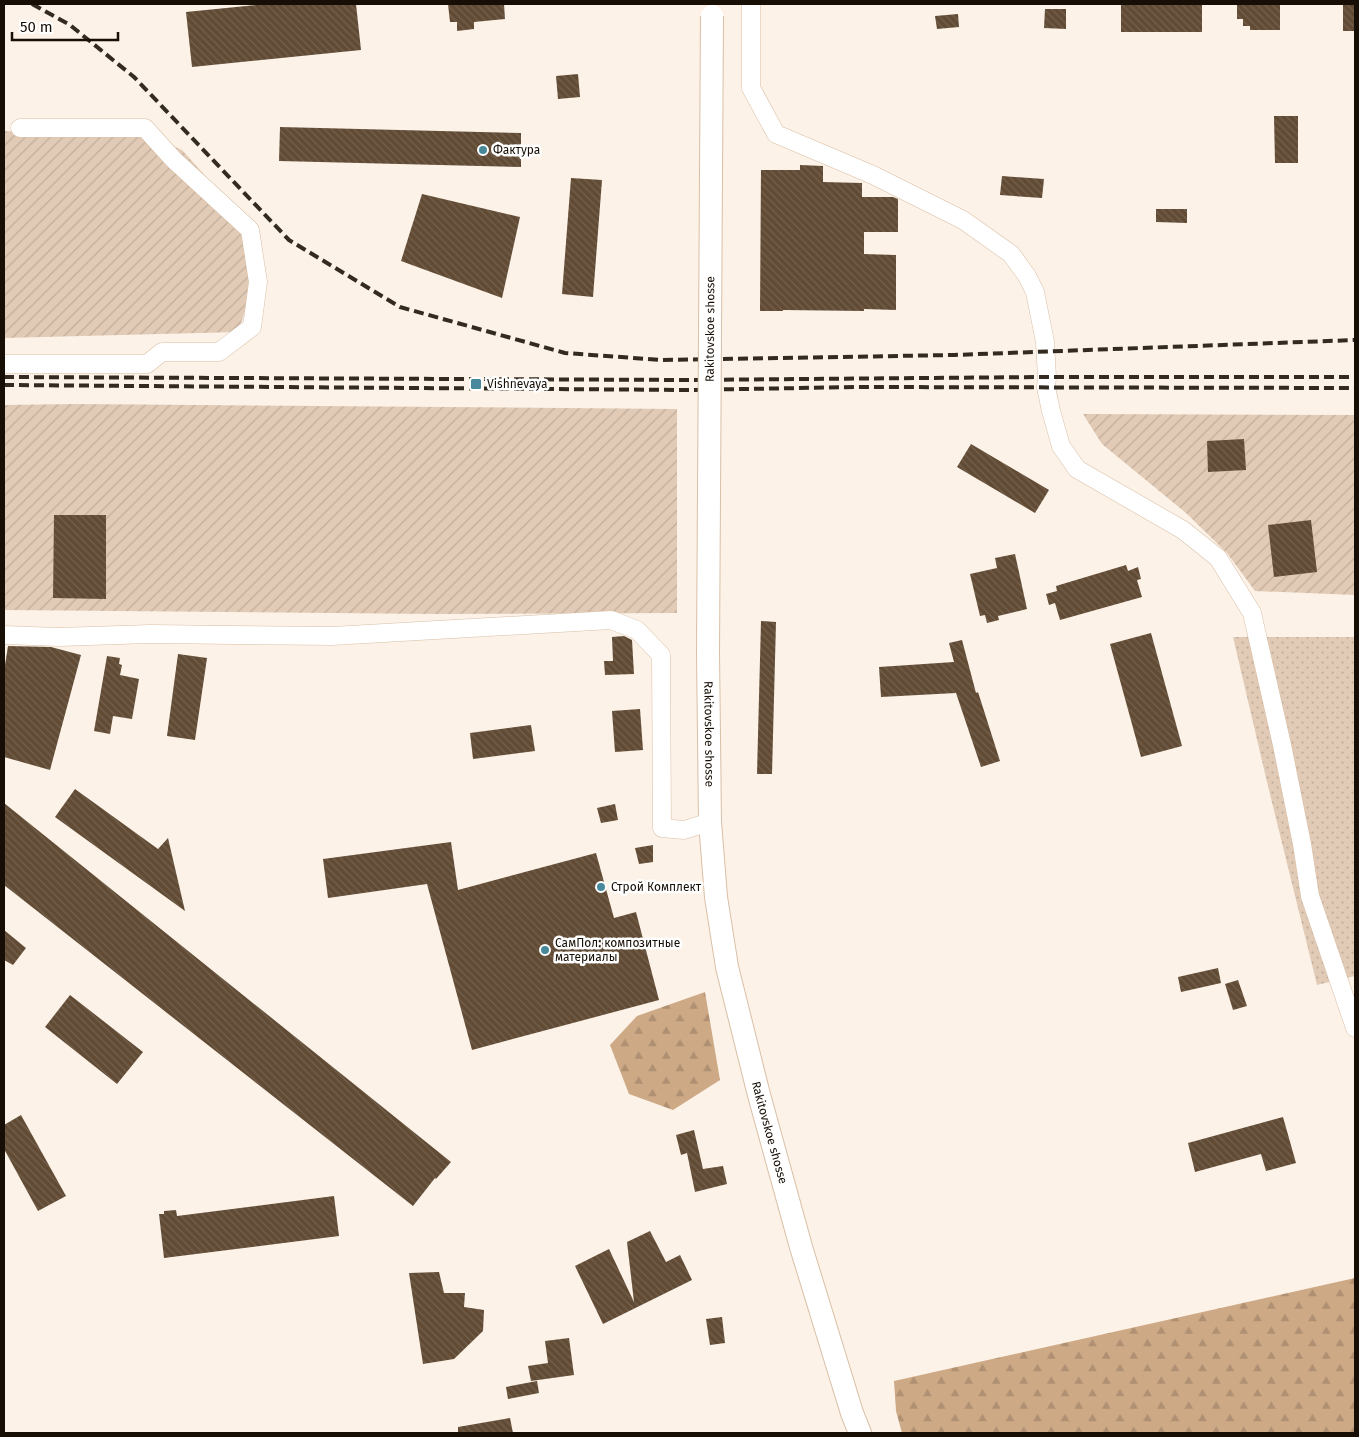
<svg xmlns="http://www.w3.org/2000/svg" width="1359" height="1437" font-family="'Fira Sans',sans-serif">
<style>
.forest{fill:url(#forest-firs)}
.park{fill:url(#park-dots)}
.garden{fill:url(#garden-furrows)}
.building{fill:url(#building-back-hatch)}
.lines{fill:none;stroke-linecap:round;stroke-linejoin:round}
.minor-casing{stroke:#d9bfa6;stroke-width:19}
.major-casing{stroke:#d9bfa6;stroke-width:24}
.minor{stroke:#fff;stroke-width:18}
.major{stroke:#fff;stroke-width:22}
.rail{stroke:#332b21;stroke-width:4;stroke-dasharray:10 5;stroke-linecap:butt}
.major-bridge-casing{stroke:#d9bfa6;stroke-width:24;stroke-linecap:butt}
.major-bridge{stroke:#fff;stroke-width:22}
.poi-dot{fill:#47899a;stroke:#fff;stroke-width:2}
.labels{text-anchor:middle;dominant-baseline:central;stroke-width:5;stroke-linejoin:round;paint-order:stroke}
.poi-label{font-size:12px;fill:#170f06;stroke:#fff;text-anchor:start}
.street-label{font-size:12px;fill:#170f06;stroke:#fff}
</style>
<defs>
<pattern id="forest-firs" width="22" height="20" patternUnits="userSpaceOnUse" patternTransform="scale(1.25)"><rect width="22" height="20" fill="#cda986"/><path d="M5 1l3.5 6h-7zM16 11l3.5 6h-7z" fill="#af9072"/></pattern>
<pattern id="park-dots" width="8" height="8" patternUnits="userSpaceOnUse" patternTransform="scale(1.25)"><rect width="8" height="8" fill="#e2cbb6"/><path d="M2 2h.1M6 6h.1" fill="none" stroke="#c1ad9b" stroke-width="1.8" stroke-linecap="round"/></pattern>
<pattern id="garden-furrows" width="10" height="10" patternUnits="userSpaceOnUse" patternTransform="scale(1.25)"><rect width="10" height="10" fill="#e2cbb6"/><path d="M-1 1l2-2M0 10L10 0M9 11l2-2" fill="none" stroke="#c1ad9b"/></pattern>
<pattern id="building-back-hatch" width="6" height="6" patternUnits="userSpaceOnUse" patternTransform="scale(1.25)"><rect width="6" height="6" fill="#614b35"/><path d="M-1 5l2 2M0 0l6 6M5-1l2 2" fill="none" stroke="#73614e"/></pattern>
</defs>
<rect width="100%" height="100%" fill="#fcf2e7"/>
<g class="forest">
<path d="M705,992L720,1080L673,1110L629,1094L610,1045L637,1016Z"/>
<path d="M1355,1278V1433H902L896,1411L894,1381Z"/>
</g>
<path class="park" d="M1233,637H1355V976L1317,985L1267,782Z"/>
<g class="garden">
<path d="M4,131L151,136L182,150L242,217L255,281L238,332L4,338Z"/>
<path d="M77,404L677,409V613L434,614L4,610V405Z"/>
<path d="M1083,414L1355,415V595L1255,591L1227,553L1186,513L1102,444Z"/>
</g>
<g class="building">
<path d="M267,4H356L361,50L192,67L186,12Z"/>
<path d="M448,4H504L505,19L474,22V29L457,31V22H450Z"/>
<rect x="1121" y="4" width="81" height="28"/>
<path d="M1237,4H1280V30H1250V26H1243V19H1237Z"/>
<rect x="1343" y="4" width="12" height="27"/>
<path d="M1045,9H1066V29L1044,28Z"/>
<path d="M958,14L959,27L937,29L935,16Z"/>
<path d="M578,74L580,97L558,99L556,76Z"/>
<path d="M1274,116H1298V163H1275Z"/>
<path d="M280,127L521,133V167L279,161Z"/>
<path d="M800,165L823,166V182L862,183V197H893L898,199V232H864V254L896,255V310L864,309V311L783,310V311H760L761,170H800Z"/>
<path d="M1002,176L1044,179L1042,198L1000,195Z"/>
<path d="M571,178L602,180L593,297L562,294Z"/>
<path d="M422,194L520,217L502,298L401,261Z"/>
<path d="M1156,209H1187V223L1156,222Z"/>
<path d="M1244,439L1246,470L1208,472L1207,441Z"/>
<path d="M971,444L1049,490L1035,513L957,467Z"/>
<path d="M54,515H106V599L53,598Z"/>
<path d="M1311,520L1317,572L1274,577L1268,525Z"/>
<path d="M1015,554L1027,609L998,616L999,620L987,623L985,615L980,616L970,574L997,568L995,558Z"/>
<path d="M1126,565L1128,571L1138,567L1141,579L1137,580L1142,597L1060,620L1055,603L1049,605L1046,594L1057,591L1056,586Z"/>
<path d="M761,621L776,622L772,774H757Z"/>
<path d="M1151,633L1182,746L1141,757L1110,644Z"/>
<path d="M624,636L632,640L634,674L605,675L604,661H613L612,637Z"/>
<path d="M962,640L976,693L978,692L1000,761L981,767L956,693L881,697L879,667L954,662L949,643Z"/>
<path d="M8,646L51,647L81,655L50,770L4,757V665H5Z"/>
<path d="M178,654L207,658L195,740L167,736Z"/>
<path d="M107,656L120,658L119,664L122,665L120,675L139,679L132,719L113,716L110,734L94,731Z"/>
<path d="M640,709L643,750L615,752L612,711Z"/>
<path d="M531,725L535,751L473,759L470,733Z"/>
<path d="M75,789L158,849L168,838L185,911L55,817Z"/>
<path d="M4,803L451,1162L436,1179L435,1178L413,1206L4,885Z"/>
<path d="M615,804L618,820L601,823L597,808Z"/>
<path d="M451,842L458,890L596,853L614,918L636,912L659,1000L472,1050L427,884L328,898L323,859Z"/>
<path d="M653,845V862L639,864L635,848Z"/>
<path d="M4,930L26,948L13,965L4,960Z"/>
<path d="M1218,968L1221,983L1181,992L1178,977Z"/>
<path d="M1238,980L1247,1006L1233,1010L1225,984Z"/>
<path d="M70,995L143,1052L117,1084L45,1027Z"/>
<path d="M21,1115L66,1196L38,1211L4,1149V1125Z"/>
<path d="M1283,1117L1296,1163L1266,1171L1261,1154L1195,1172L1188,1143Z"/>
<path d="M694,1130L703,1169L723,1166L727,1184L695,1192L687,1153L681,1155L676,1135Z"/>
<path d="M334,1196L339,1236L164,1258L159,1214H164V1211L176,1210L177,1216Z"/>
<path d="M650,1231L666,1262L680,1255L692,1280L603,1324L575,1266L609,1249L634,1302L627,1242Z"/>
<path d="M439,1272L444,1293H465L464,1307L484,1310L483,1331L454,1359L423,1364L409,1273Z"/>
<path d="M722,1317L725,1343L710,1345L706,1319Z"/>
<path d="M569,1338L574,1375L531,1381L528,1366L548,1363L545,1341Z"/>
<path d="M537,1381L539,1393L508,1399L506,1387Z"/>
<path d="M510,1418L513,1433H458V1427Z"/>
</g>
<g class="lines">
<g class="minor-casing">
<g id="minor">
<path d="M751,4V88L776,134L873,175L963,220L1011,254L1027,276L1035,292L1045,342L1047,377L1046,387L1051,411L1061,446L1077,469L1183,530L1218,558L1252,613L1282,745L1302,844L1310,896L1355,1028"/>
<path d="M4,364H147L162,352H219L252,327L258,282L250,230L174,160L145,128H20"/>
<path d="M4,635L59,637L150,634L332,636L611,620L637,630L661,655L662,828L684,830L710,822"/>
</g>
</g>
<g class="major-casing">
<g id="major">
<path id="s1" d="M708,653L710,822L716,897L727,967L759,1095L801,1247L852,1413L860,1433"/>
</g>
</g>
<use href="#minor" class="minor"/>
<use href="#major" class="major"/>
<g class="rail">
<path d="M32,4L70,25L134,77L289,240L400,307L565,353L662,360L954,355L1355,340"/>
<path d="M4,377L689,380L1047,377H1355"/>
<path d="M4,385L688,390L858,387L1355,388"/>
</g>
<g class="major-bridge-casing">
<g id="major-bridge">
<path id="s2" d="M708,653L712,16"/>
</g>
</g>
<use href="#major-bridge" class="major-bridge"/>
</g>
<g class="poi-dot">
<circle cx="483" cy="150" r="5"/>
<rect x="470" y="378" width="12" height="12" rx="2.5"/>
<circle cx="601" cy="887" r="5"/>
<circle cx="545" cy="950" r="5"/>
</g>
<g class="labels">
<g class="poi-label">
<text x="493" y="150">Фактура</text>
<text x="487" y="384">Vishnevaya</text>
<text x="611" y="887">Строй Комплект</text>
<text x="555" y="943">СамПол: композитные<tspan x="555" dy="14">материалы</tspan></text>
</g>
<g class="street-label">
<text stroke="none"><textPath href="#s2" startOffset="324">Rakitovskoe shosse</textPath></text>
<text stroke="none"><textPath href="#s1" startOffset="81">Rakitovskoe shosse</textPath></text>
<text stroke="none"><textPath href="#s1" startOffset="486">Rakitovskoe shosse</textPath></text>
</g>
</g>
<rect width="1359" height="1437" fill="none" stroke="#170f06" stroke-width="10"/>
<path d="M12 32v8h106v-8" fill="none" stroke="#170f06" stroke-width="2.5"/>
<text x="20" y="32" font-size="15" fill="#170f06" stroke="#ffffff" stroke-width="4" paint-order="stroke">50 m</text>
</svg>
